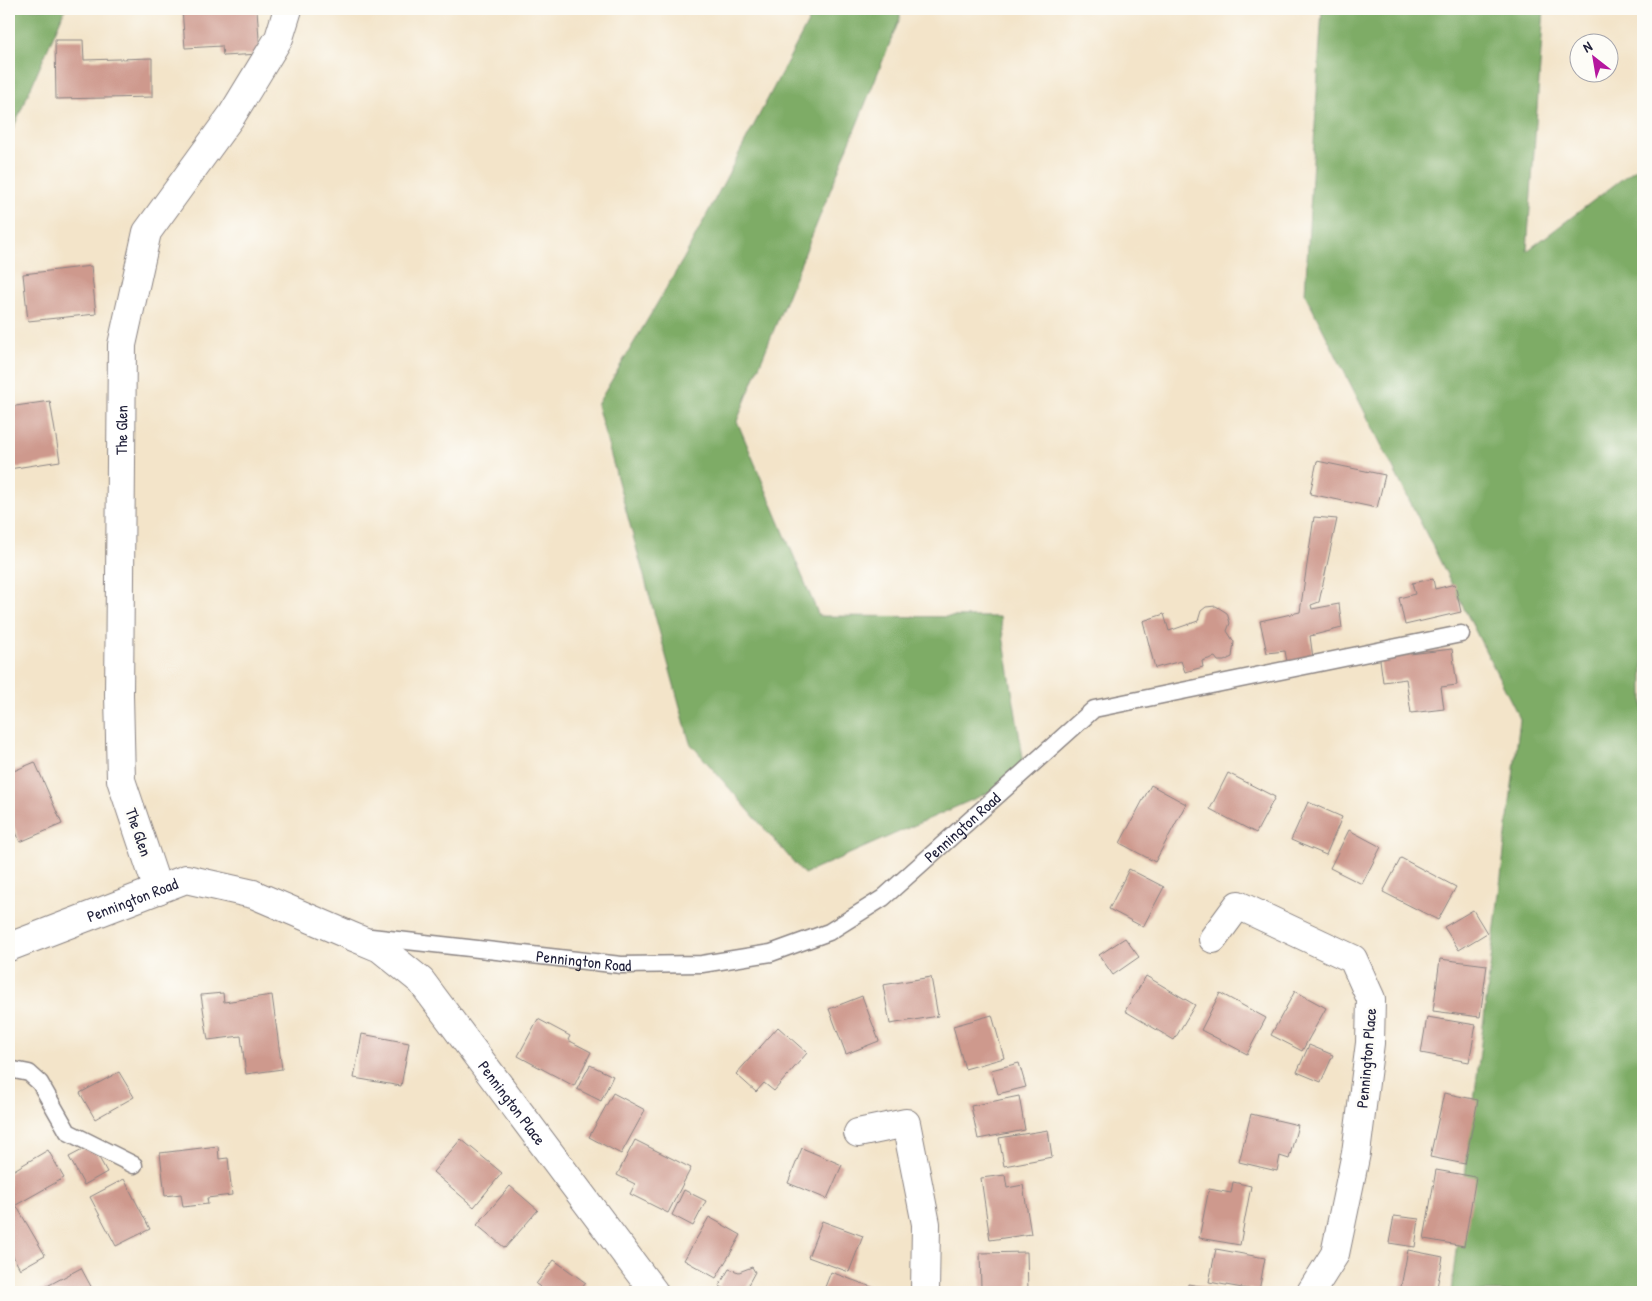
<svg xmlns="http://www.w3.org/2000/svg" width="1652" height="1301" font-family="'Patrick Hand',sans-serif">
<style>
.forest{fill:#7eac66;stroke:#506750}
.building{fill:#ce998d}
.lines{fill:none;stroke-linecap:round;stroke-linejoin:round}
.service-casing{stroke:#8a8382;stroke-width:19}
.minor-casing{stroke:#8a8382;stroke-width:30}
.service{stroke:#fff;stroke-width:16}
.minor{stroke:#fff;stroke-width:28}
.labels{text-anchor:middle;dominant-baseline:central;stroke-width:5;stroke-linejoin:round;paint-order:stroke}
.street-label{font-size:16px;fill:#22223b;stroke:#fdfcf7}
</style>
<rect width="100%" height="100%" fill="#fdfcf7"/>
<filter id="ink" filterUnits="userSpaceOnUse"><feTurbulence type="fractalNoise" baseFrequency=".02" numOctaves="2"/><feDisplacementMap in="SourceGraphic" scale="10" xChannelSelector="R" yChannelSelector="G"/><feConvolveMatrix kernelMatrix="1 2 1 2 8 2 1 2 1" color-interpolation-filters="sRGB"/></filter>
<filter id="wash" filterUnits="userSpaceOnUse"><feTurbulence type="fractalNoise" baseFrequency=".0096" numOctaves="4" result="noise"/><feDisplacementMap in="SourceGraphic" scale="20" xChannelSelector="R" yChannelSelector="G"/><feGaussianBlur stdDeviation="1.12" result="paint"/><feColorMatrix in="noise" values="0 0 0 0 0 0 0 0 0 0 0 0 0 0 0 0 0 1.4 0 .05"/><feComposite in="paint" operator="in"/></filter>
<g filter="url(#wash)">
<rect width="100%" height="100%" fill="#f3e4c9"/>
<g class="forest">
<path d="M9,9H65L9,138Z"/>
<path d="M815,9H900V18L737,421L819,616L1000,617L1026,776L804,874L690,743L597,405L684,258Z"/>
<path d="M1322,9H1544L1527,251L1643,163V1292H1451L1520,719L1305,294Z"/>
</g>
<g id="blocks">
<g class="building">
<path d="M182,9H257L260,54L223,56L222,46L185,48Z"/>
<path d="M55,40H83L84,60L152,58V97L56,99Z"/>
<path d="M91,266L96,314L28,321L23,274Z"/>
<path d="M50,401L60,461L9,469V407Z"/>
<path d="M1317,461L1385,475L1377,508L1310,494Z"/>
<path d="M1314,517L1337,519L1319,602L1311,605L1312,609L1339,604L1342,628L1310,636L1313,658L1287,662L1285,651L1267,653L1260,621L1300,612Z"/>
<path d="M1433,579L1435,589L1455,584L1461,612L1405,625L1399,598L1415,594L1412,583Z"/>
<path d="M1216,606L1227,613L1230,623L1227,631L1234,642L1232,657L1224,661H1218L1215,657L1202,661L1203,667L1185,672L1181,661L1155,668L1143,621L1164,614L1169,631L1198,621L1201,611L1206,607Z"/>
<path d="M1409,648L1410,654L1452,649L1457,685L1441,687L1444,709L1411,713L1406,679L1383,682L1379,652Z"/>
<path d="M35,762L62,824L20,842L12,822L9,824V773Z"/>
<path d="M1228,773L1275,797L1256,833L1210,809Z"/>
<path d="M1151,785L1186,804L1155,862L1120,843Z"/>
<path d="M1308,802L1342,817L1326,855L1291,840Z"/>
<path d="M1349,830L1381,847L1362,884L1330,868Z"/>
<path d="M1401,858L1456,887L1438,920L1383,892Z"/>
<path d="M1129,869L1164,887L1143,927L1109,909Z"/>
<path d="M1473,910L1487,933L1459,950L1444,927Z"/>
<path d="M1125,938L1139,957L1113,975L1099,955Z"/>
<path d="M1440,959L1487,965L1480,1017L1433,1011Z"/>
<path d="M1146,976L1195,1005L1174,1040L1125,1011Z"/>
<path d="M931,977L938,1016L890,1024L883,985Z"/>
<path d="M1295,991L1326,1008L1302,1051L1271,1035Z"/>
<path d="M223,993L224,1002L272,995L282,1069L246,1074L241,1036L208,1040L201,995Z"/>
<path d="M1220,993L1266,1018L1247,1054L1201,1030Z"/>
<path d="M862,996L879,1041L846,1054L829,1009Z"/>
<path d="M992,1015L1004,1058L965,1069L953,1026Z"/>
<path d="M1427,1017L1476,1025L1469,1062L1421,1053Z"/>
<path d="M538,1019L570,1036L568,1040L591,1052L574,1086L518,1056Z"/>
<path d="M778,1027L807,1053L774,1091L764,1083L756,1092L736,1074Z"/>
<path d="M362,1034L409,1043L401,1086L354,1078Z"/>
<path d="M1309,1045L1333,1055L1321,1082L1297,1072Z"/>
<path d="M1019,1063L1026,1087L998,1094L991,1070Z"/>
<path d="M590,1065L613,1076L601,1101L577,1089Z"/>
<path d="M119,1072L134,1097L95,1119L80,1093Z"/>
<path d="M613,1093L645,1110L621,1154L589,1137Z"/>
<path d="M1444,1093L1478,1100L1465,1164L1430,1157Z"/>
<path d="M1019,1096L1025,1130L978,1139L971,1106Z"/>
<path d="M1251,1114L1298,1125L1289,1159L1280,1156L1277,1171L1239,1162Z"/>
<path d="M1048,1130L1052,1157L1004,1166L999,1138Z"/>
<path d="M461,1139L502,1173L474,1207L433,1172Z"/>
<path d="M635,1140L691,1168L668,1213L630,1194L635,1184L617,1175Z"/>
<path d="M92,1145L107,1172L84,1185L69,1157Z"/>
<path d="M218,1146L219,1159L228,1158L232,1195L207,1198L208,1204L183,1207L181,1194L165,1196L160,1153Z"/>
<path d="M802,1148L842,1165L827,1199L788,1183Z"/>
<path d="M48,1150L64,1178L16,1205L45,1255L20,1269L9,1249V1173Z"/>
<path d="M1436,1170L1476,1177L1464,1246L1424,1239Z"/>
<path d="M1005,1175L1007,1188L1023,1185L1031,1234L990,1240L981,1178Z"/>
<path d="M124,1179L150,1229L116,1246L90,1197Z"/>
<path d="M1233,1182L1251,1186L1240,1245L1199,1238L1209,1189L1231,1193Z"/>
<path d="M510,1186L538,1210L505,1248L477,1225Z"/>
<path d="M684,1190L706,1201L693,1226L672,1215Z"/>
<path d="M1394,1216L1419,1219L1415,1247L1389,1243Z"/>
<path d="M709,1217L741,1235L716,1278L684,1260Z"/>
<path d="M822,1221L863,1236L849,1272L808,1257Z"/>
<path d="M1216,1249L1265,1258L1259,1291L1209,1282Z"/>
<path d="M1408,1250L1443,1257L1436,1292H1400Z"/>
<path d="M1027,1252L1028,1292H993V1288H981L980,1253Z"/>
<path d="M554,1260L586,1283L580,1290L583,1292H547L536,1284Z"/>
<path d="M752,1267L755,1272L744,1292H732L719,1286L729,1269L739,1272Z"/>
<path d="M81,1268L94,1292H36Z"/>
<path d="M831,1272L877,1289L875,1292H823Z"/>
<path d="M1188,1284L1218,1289L1217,1292H1187Z"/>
</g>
</g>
</g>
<g filter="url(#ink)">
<use href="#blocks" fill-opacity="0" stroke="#8a8382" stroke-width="1"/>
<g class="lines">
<g class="service-casing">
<g id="service">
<path id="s1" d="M371,937L621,965L702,964L771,953L829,932L883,898L1094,709L1461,634"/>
<path d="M9,1069L29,1073L40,1083L68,1132L134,1165"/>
</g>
</g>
<g class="minor-casing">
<g id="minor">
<path id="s2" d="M158,890L121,780L119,695L122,345L147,232L232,115L279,38L288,9"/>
<path d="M1213,939L1238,905L1353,959L1371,999L1370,1043L1356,1153L1335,1254L1311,1292"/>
<path id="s3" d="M9,947L186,879L253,894L351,936L380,948L421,981L654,1292"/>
<path d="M858,1133L906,1123L926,1224L925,1292"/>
</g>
</g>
<use href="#service" class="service"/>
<use href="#minor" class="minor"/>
</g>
</g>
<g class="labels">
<g class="street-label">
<text stroke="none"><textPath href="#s2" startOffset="466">The Glen</textPath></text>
<text stroke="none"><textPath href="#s1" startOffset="634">Pennington Road</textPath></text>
<text transform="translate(139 832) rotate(71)">The Glen</text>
<text stroke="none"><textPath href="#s3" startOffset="132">Pennington Road</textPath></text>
<text stroke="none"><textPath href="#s1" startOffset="214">Pennington Road</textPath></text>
<text transform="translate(1366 1058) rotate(-85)">Pennington Place</text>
<text stroke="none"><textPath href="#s3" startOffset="601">Pennington Place</textPath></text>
</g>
</g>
<rect width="1652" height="1301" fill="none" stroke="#fdfcf7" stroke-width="30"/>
<g transform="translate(1594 58) rotate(329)"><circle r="24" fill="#fdfcf7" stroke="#a5a5ac"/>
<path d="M0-4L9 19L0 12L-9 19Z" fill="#b5179e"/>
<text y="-8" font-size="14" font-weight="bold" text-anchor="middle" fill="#22223b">N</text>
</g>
</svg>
